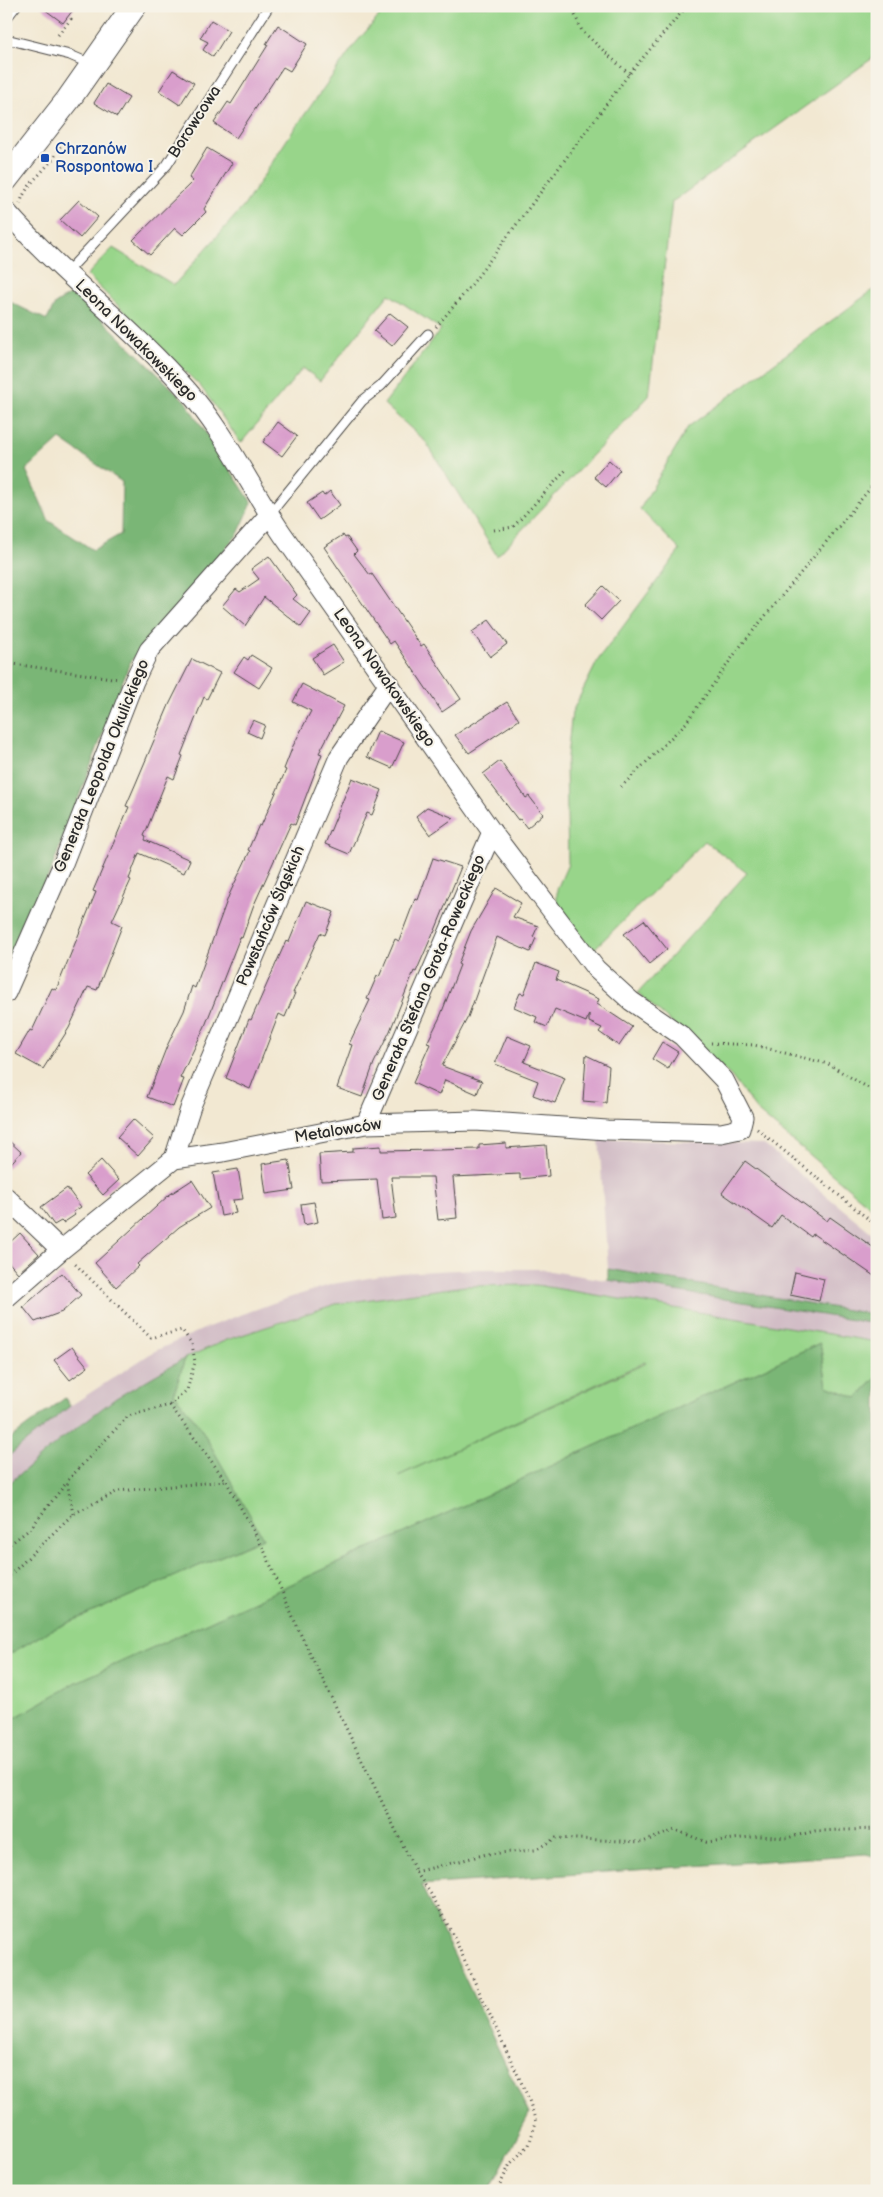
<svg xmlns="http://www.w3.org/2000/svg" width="883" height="2197" font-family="'Balsamiq Sans',sans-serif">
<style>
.industrial{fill:#d2bdc6}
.green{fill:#98d58a;stroke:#62805a;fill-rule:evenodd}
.forest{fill:#7ab676;stroke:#527050;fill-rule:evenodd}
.building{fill:#d99ecc}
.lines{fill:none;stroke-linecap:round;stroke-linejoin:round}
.service-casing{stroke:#494744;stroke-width:11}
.minor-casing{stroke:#494744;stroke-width:21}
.tertiary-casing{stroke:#494744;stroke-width:26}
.path{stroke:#494744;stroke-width:3;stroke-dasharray:1 4;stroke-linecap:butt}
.service{stroke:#fff;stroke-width:9}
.minor{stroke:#fff;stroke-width:19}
.tertiary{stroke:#fff;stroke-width:24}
.transit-dot{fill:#1a4fb4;stroke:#f7f3e8;stroke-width:2}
.labels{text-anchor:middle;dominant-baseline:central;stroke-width:4;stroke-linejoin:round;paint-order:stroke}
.street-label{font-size:16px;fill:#2b2b2b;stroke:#f7f3e8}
.transit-label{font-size:16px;fill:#164399;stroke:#f7f3e8;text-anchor:start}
</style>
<rect width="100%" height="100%" fill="#f7f3e8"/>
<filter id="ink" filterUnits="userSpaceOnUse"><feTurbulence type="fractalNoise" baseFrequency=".02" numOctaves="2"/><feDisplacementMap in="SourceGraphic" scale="10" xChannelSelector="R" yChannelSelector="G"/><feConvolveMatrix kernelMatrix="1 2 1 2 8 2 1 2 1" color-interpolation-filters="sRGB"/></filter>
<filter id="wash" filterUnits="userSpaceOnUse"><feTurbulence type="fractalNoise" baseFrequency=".0096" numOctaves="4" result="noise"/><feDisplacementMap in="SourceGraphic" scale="20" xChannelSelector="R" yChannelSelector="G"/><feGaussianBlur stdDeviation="1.12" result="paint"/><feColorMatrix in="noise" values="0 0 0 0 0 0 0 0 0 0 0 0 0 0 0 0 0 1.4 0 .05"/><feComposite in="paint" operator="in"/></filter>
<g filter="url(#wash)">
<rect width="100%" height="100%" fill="#f2e8d2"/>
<g class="industrial">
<path d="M599,1139L763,1144L877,1237V1315L608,1269Z"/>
<path d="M475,1269H538L877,1324V1342L536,1285L465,1286L397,1295L295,1317L227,1340L185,1358L116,1398L60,1440L6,1486V1458L70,1406L153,1352L208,1327L273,1303L333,1284L399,1273Z"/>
</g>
<g class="green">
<path d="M388,6H877V55L672,202L649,396L497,556L426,442L384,404L441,329L389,294L320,381L303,368L241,443L201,387L87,275L113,248L174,285L244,206L288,138L355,44Z"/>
<path d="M877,287V1212L758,1112L731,1076L638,993L747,873L705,841L592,951L557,904V889L568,864L566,765L572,712L598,660L680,550L640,509L688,427Z"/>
<path d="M536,1285L877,1342V1377L857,1398L827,1386L820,1343L77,1682L6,1723V1656L47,1632L263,1538L199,1425L174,1394L185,1358L227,1340L336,1304L465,1286ZM646,1363L398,1476L645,1362Z"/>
</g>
<g class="forest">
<path d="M74,292L185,401L252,503L238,534L130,662L51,870L6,969V300L47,320L55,304ZM60,439L122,482L121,534L93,550L49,521L26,470Z"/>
<path d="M608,1269L877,1315V1324L608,1280Z"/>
<path d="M820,1343L827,1386L857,1398L877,1377V1857L866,1854L421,1885L529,2114L489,2191H6V1723L77,1682Z"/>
<path d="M185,1358L174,1394L199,1425L263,1538L47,1632L6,1656V1486L60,1440L116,1398Z"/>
<path d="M65,1398L70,1406L6,1458V1442Z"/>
</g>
<g id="blocks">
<g class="building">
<path d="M40,6H76L63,23Z"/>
<path d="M211,20L229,31L213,57L203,50L208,42L200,38Z"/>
<path d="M278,25L307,44L290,71L283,67L236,138L214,123L228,102L231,104L268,45L266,44Z"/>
<path d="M173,70L194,83L180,105L159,91Z"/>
<path d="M106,84L129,98L117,117L94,103Z"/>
<path d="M207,148L232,163L204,209L206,212L183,235L175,228L150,255L133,240L193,181L189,178Z"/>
<path d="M79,200L98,217L80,238L60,220Z"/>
<path d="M390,313L408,327L392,346L374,331Z"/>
<path d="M278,422L297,436L282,456L263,442Z"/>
<path d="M609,460L620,470L606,487L594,477Z"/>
<path d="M330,491L340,505L319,520L307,503L322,493L324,496Z"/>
<path d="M343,535L345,538L347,537L357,551L354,554L370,575L372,574L421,646L424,644L461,699L442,712L394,641L390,644L324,547Z"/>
<path d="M269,556L297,595L293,599L311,613L301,627L264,597L245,626L222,606L236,589L240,592L259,579L251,569Z"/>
<path d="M603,586L619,601L601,620L585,605Z"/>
<path d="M489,620L507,644L490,657L472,632Z"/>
<path d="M333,645L344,662L323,675L312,658Z"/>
<path d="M251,655L272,668L259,688L234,672L244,657L248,660Z"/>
<path d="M192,659L220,673L207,699L204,697L181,755L183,756L174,779L168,776L144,836L146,837L145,840L190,860L184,873L139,853L129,879L131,880L112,921L122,926L97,990L88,987L69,1028L43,1069L16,1054L30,1030L32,1031L52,988L56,990L96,892L93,891L129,807L126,806L136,783L169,705Z"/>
<path d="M302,684L344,706L319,753L322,754L295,825L291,823L253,907L242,938L240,937L205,1026L180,1078L184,1079L173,1107L147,1097L167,1046L184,1011L192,986L195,988L229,895L250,851L248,850L259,825L261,826L286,770L284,769L293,746L311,711L293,702Z"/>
<path d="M507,702L519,720L469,753L455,735Z"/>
<path d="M253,720L265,725L260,738L247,732Z"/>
<path d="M378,731L404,742L392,768L367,757Z"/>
<path d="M500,761L526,798L529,796L543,814L527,828L520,819L518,820L483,774Z"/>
<path d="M352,778L382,790L372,815L367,813L349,854L325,844Z"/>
<path d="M427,807L454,818L430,835L416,816Z"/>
<path d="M433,858L461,867L434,933H433L416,972L414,971L390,1031L374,1063L362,1097L337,1088L352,1045L349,1044L370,1000L367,999L377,976L379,977L395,939L399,941L415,899L418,900Z"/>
<path d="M496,888L521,903L513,917L538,926L533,937L536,938L530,952L497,937L468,1017L442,1066L482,1081L481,1083L477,1094L445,1080L439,1095L413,1083L430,1044L427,1043L440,1017L460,965L458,964L471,931Z"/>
<path d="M306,901L334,912L325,935L320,933L293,993H295L285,1017L279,1014L250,1089L226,1078L249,1019L251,1020L286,941L289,942Z"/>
<path d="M644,920L667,949L649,964L624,934Z"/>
<path d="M536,963L559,972L556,980L599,999L597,1004L632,1027L619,1046L599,1032L602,1028L589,1022V1014L586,1022L555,1009L547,1027L535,1022L537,1017L514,1007L520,993L524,994Z"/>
<path d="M507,1036L531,1046L524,1062L565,1078L555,1103L533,1095L538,1081L495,1064Z"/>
<path d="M662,1042L678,1052L668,1069L652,1059Z"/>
<path d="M586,1055L609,1066L606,1103L583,1101Z"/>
<path d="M133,1119L154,1138L138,1156L117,1137Z"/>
<path d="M6,1138L21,1152L6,1169Z"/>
<path d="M506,1143V1148L546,1145L549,1176L520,1179V1174L453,1177L457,1218L438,1220L433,1177H391L396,1218L382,1220L377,1179L321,1181L319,1154L353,1152V1148L381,1146V1151L437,1150L479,1149V1145Z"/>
<path d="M101,1160L119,1180L103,1195L85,1175Z"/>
<path d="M289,1160L294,1190L266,1194L262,1164Z"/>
<path d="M745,1161L827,1221L830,1217L877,1250V1278L813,1234L811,1237L781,1215L772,1228L722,1193Z"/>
<path d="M238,1169L243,1199L233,1200L236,1213L221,1216L213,1173Z"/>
<path d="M192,1180L210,1208L179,1227L137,1264L139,1266L116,1287L95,1263L169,1195Z"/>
<path d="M67,1188L81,1207L73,1212L75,1215L63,1223L61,1221L54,1225L41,1207Z"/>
<path d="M314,1202L318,1222L304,1225L301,1204Z"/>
<path d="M20,1233L39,1254L18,1273L6,1259V1246Z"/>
<path d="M795,1272L824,1279L819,1301L790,1295Z"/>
<path d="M62,1273L81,1295L62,1312L35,1322L23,1307Z"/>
<path d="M72,1347L88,1367L70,1380L54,1360Z"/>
</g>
</g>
</g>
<g filter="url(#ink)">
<use href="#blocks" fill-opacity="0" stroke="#494744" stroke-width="1"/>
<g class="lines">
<g class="service-casing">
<g id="service">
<path d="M6,19L16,6"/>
<path d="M6,39L70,55L93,65"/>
<path d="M67,272L167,165L269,6"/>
<path d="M269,515L362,401L381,386L428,334"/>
</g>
</g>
<g class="minor-casing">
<g id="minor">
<path d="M6,211C62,275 131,326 187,390C226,434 250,487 283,535L492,832L596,969L631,1001L682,1036L724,1080L743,1117L740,1129L721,1133L607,1130L475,1121L366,1124L223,1152L174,1159L61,1250L6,1298"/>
<path d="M6,993L62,866L134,681L149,650L269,515"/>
<path d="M366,1124L492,832"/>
<path d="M174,1159L191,1106L339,757L389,684"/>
<path d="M6,1197L61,1250"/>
</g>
</g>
<g class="tertiary-casing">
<path id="tertiary" d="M6,179L68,100L134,6"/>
</g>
<g class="path">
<path d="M571,6L582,31L629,74"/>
<path d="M58,35L71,19L68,17"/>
<path d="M20,204C27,179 52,169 62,142"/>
<path d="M6,256L13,243"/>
<path d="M436,327L469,288L629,74L687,6"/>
<path d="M494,530L513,527L567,469"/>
<path d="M6,663L119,679"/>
<path d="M621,787L686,723L739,648L877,480"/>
<path d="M711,1043L754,1045L828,1064L877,1093"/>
<path d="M757,1129L877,1226"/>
<path d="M170,1405L226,1481L264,1550L300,1633L416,1872L433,1897L452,1933L528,2097L536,2122L529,2145L510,2164L497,2191"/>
<path d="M73,1514L67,1481L128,1416L170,1405L187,1390L195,1362L192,1344L182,1330L151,1338L73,1262"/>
<path d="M6,1547L30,1529L67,1482"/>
<path d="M6,1579L73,1514L118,1491L225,1481"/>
<path d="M416,1872L487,1854L535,1850L556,1838L643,1842L675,1830L706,1842L760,1836L787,1838L815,1831L877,1829"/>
</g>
<use href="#service" class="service"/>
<use href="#minor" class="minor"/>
<use href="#tertiary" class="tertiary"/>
</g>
</g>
<rect class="transit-dot" x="40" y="153" width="10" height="10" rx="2.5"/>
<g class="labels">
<g class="street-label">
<text transform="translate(195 122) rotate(-57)">Borowcowa</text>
<text transform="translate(136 341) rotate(45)">Leona Nowakowskiego</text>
<text transform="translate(384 678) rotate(55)">Leona Nowakowskiego</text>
<text transform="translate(102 766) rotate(-68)">Generała Leopolda Okulickiego</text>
<text transform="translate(271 916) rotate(-67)">Powstańców Śląskich</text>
<text transform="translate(429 978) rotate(-67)">Generała Stefana Grota-Roweckiego</text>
<text transform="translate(338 1131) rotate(-9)">Metalowców</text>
</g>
<g class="transit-label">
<text x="55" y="149">Chrzanów<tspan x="55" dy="18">Rospontowa I</tspan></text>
</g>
</g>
<rect width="883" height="2197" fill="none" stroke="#f7f3e8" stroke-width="25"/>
</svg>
